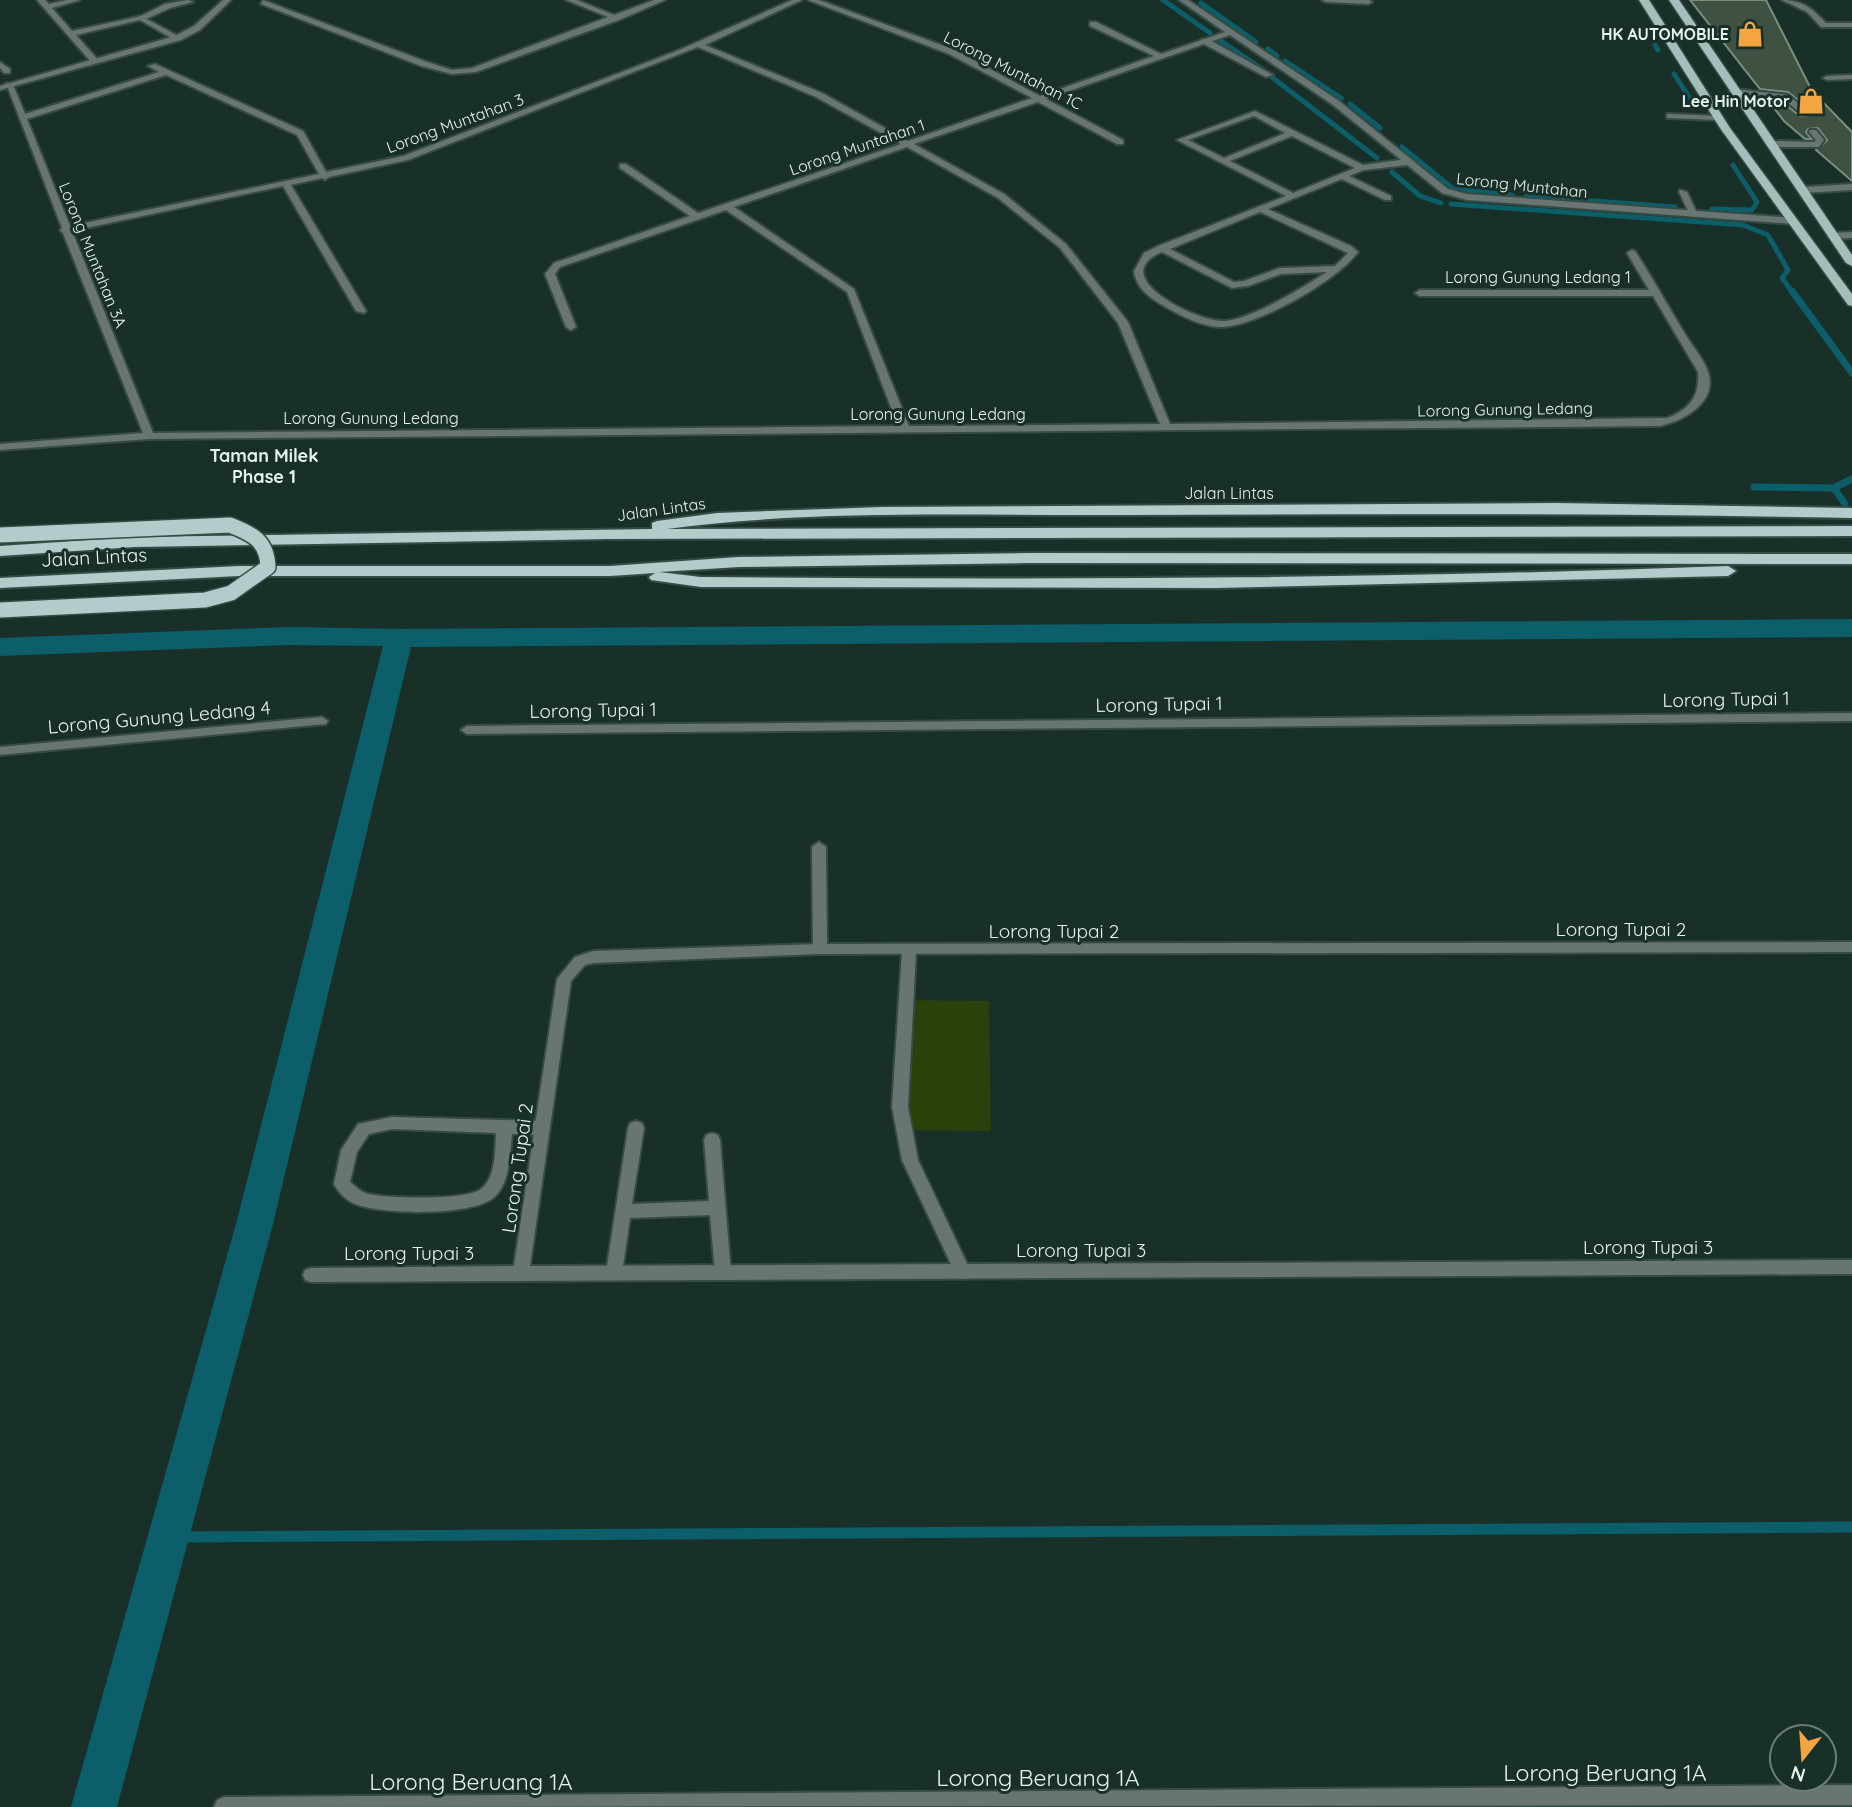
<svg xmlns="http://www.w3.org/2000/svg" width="1852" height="1807" font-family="Quicksand,sans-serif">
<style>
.green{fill:#2b410c}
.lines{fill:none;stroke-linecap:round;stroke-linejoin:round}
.stream-far2{stroke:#0b5e6a;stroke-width:5}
.stream-far1{stroke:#0b5e6a;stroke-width:7}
.stream{stroke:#0b5e6a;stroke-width:11}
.canal{fill:#0b5e6a;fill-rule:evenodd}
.building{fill:#3f5142;stroke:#7b8f7e;stroke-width:2}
.service-casing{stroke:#364b44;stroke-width:4}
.minor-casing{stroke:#364b44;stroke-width:4}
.tertiary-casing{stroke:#364b44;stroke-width:4}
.primary-casing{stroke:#364b44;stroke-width:3}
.trunk-casing{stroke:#364b44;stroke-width:4}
.service{fill:#687573;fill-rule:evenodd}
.minor{fill:#687573;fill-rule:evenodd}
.tertiary{fill:#687573;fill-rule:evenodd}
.primary{fill:#a5bebc;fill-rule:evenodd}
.trunk{fill:#b1ccca;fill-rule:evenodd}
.trunk-bridge-casing{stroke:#364b44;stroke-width:18;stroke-linecap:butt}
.trunk-bridge{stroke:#b1ccca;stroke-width:15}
.labels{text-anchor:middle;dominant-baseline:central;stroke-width:6;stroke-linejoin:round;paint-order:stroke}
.far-poi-label{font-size:16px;font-weight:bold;fill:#e5f3ed;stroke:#193029;text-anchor:end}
.far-street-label{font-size:16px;fill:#e5f3ed;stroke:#193029}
.far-neighbourhood-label{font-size:18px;font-weight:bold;fill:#e5f3ed;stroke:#193029}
.street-label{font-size:19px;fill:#e5f3ed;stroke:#193029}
.near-street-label{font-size:23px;fill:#e5f3ed;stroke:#193029}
</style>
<rect width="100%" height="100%" fill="#193029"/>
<path class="green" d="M899,1000L989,1001L991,1131L895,1130Z"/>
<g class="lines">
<g class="stream-far2">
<path d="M1163,0L1210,33"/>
<path d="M1201,3L1256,42"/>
<path d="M1218,39L1265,71"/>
<path d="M1655,45L1658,50"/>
<path d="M1268,49L1277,56"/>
<path d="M1285,61L1341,98"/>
<path d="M1674,74L1689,97"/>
<path d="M1273,78L1377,158"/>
<path d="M1350,104L1380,128"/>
<path d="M1402,147L1453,189L1512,195"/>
<path d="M1392,172L1420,196L1441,203"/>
<path d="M1526,196L1675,207"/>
<path d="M1451,204L1743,225L1768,235L1788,270L1782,278L1793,293"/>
<path d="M1712,209L1752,210L1757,202L1733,165"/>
</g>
<g class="stream-far1">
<path d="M1792,291L1852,373"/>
<path d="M1754,487L1834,488"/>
<path d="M1845,504L1834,488L1852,479"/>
</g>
<path class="stream" d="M173,1537L1852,1527"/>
<path class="canal" d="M1852,619V637L411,647L273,1224L117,1807H71L236,1224L383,646L288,645L0,656V638L288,627L399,629Z"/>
</g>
<path class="building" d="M1690,0H1766L1812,91L1852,132V181L1816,150L1827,140L1818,128L1808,129L1806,132L1812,139H1805L1784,121L1768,100L1782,102L1800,116L1810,115L1811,110L1788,92L1760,89Z"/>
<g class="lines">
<g class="service-casing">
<g id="service">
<path d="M188,0L193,2L170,8L144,20L137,18L165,4Z"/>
<path d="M1202,39H1208L1273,75L1266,77L1202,43Z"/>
<path d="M1734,89L1788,95L1809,112L1802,114L1783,99L1731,93L1730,91Z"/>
<path d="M1255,111L1363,165L1407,159L1411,162L1407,165L1364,170L1349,176L1391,196V200H1385L1342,179L1268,209L1351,246L1358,252C1337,281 1260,324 1224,327C1204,328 1181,316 1164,306C1150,298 1136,288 1134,271L1144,253L1158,246L1286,196L1177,140ZM1254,116L1285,133L1224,158L1188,140ZM1292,136L1355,168L1293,193L1230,161ZM1260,212L1348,253L1335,266L1280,268L1244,281L1234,282L1170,249ZM1162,252L1232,288L1248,286L1281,274L1327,272C1302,288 1254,318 1225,321C1197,323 1104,276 1162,252Z"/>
<path d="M1670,114L1718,116L1722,118L1718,120L1667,118V114Z"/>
<path d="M1810,130H1816L1824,140L1819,147H1773L1769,144L1773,141L1814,142L1816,140L1809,132Z"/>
<path d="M1852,184V190L1804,193L1800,190L1804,187Z"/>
<path d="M1680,190L1687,192L1698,215L1697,217L1690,215L1679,192Z"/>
<path d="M1852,232V238L1833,239L1828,236L1833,233Z"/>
<path d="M819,842L826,847L827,949L825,953H815L813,949L812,847Z"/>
<path d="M909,946L914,947L916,951L908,1107L918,1160L971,1272L969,1277L963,1279L957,1277L902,1160L892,1107L902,951L904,947Z"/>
<path d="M392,1117L542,1121L548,1123L550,1128L548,1133L542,1135L512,1134C510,1154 510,1186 492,1199C469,1216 377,1215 353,1203C345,1199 338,1192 334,1184L341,1150L358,1124ZM392,1129L496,1133C495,1150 496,1178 481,1189C466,1201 387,1198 368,1194C361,1192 356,1187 350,1182L357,1152L369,1134Z"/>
<path d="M636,1121L642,1123L644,1128L632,1204L709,1201L704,1140L706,1135L712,1133L718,1135L720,1140L731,1273L729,1278L723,1280L717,1278L715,1273L710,1215L630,1218L622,1273L620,1278L614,1280L608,1278L606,1273L628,1128L630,1123Z"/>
</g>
</g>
<g class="minor-casing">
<g id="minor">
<path d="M37,0H45L49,4L67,0H80L52,8L72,31L141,16L182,38L175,40L140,20L76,35L99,61L92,63Z"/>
<path d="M263,0L427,62L452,70L472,68L608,17L566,0H577L614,15L654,0H665L619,20L476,72L452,74L421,66L261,4Z"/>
<path d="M792,0H802L705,45L822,93L908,141L1032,98L949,54L808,0H819L955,50L1040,96L1154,56L1090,26V22H1096L1161,54L1225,32L1179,0H1188L1339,101L1448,189L1467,194L1794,218L1798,221L1794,224L1467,200L1442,193L1333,105L1230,35L1046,99L1123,140V144H1117L1038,102L914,144L1004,194L1066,244L1128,322L1170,424L1667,418C1689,410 1700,396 1698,372L1653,296H1420L1415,293L1420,290H1649L1627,253L1632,250L1635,251C1653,279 1668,306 1685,334C1692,346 1704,359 1708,372C1718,402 1684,421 1660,426L149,439L0,450V444L143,433L63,233L60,230L62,228L6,83L13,85L25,114L159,72L148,66L155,64L303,131L326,172L403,156L679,50ZM698,47L816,97L901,144L698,213L626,164H620V168L690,216L554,263L545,274L566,327L571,330L576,327L555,274L560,267L726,210L847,292L898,426L153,433L72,231L283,186L356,311L364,313L366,311L291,185L322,178L325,180L329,177L408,160ZM166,75L297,135L319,174L70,226L27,119ZM907,147L998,198L1060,248L1118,323L1160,424L909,426L854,289L734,207Z"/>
<path d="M1322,0H1369L1372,2L1368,4L1326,2Z"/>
<path d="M1782,0C1802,0 1813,9 1826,23H1852V27H1821L1807,12Z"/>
<path d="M0,62L10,69V73H4L0,68Z"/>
<path d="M1852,75V79L1827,80L1823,78L1827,76Z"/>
<path d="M1852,713V721L467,734L461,730L467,726Z"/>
<path d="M322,717L328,721L326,724L0,755V747Z"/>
<path d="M1852,942V952L820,954L593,963L585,965L571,981L530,1266L1852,1260V1274L311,1282L305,1280L303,1275L305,1270L311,1268L514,1266L557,979L575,957L593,951L820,944Z"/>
<path d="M1852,1785V1805L214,1807L217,1800L224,1797Z"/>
</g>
</g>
<g class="tertiary-casing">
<path id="tertiary" d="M223,0H231L200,30L181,40L0,90V86L175,36L194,26Z"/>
</g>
<g class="primary-casing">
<g id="primary">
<path d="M1639,0H1649L1658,14L1730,128L1852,294V306L1848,305L1720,128Z"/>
<path d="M1669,0H1679L1852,255V266L1846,263Z"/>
</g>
</g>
<g class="trunk-casing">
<g id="trunk">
<path d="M1556,503L1852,508V518C1608,513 1364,514 1120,515C970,516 816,509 667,529L1852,526V536L608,539L135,547L0,556V546L135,537L652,529V523L657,521L717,513L882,507Z"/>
<path d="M1028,553L1852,554V564L1028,563L739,567L659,572L701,577C1044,580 1386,579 1728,566L1736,571L1728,576L1215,588L701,587L651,580L649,577L655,573L610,576H239L0,588V578L239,566H610L739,557Z"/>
</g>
</g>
<use href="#service" class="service"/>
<use href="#minor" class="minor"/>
<use href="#tertiary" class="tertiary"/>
<use href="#primary" class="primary"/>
<use href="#trunk" class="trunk"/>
<g class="trunk-bridge-casing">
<path id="trunk-bridge" d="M0,535L230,525C253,534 267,541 268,567L231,593L205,600L0,610"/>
</g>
<use href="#trunk-bridge" class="trunk-bridge"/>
</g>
<defs>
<g id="shop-bare" transform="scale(2.1)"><path d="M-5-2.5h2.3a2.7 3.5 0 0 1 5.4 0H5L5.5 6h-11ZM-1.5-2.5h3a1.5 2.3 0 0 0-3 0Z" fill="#f2a541" stroke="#193029" stroke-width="2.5" paint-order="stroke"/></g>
</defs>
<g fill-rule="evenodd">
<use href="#shop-bare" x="1750" y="34"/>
<use href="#shop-bare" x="1811" y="101"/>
</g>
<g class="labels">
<g class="far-poi-label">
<text x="1729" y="34">HK AUTOMOBILE</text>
<text x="1790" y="101">Lee Hin Motor</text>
</g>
<g class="far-street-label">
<text transform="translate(1013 70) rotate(27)">Lorong Muntahan 1C</text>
<text transform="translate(455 123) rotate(-20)">Lorong Muntahan 3</text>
<text transform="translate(857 147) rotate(-19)">Lorong Muntahan 1</text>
<text transform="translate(1522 185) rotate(6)">Lorong Muntahan</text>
<text transform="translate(93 255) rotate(68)">Lorong Muntahan 3A</text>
<text x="1538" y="277">Lorong Gunung Ledang 1</text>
<text transform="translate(1505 409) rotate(-1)">Lorong Gunung Ledang</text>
<text x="938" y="414">Lorong Gunung Ledang</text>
<text x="371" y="418">Lorong Gunung Ledang</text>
<text x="1229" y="493">Jalan Lintas</text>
<text transform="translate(661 509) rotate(-8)">Jalan Lintas</text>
</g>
<g class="far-neighbourhood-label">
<text x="264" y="455">Taman Milek<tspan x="264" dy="21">Phase 1</tspan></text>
</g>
<g class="street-label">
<text transform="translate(94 557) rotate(-3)">Jalan Lintas</text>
<text transform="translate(1726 699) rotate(-1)">Lorong Tupai 1</text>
<text transform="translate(1159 704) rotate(-1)">Lorong Tupai 1</text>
<text transform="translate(593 710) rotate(-1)">Lorong Tupai 1</text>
<text transform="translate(159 717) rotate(-5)">Lorong Gunung Ledang 4</text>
<text x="1621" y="929">Lorong Tupai 2</text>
<text x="1054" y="931">Lorong Tupai 2</text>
<text transform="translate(517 1168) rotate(-82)">Lorong Tupai 2</text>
<text x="1648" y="1247">Lorong Tupai 3</text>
<text x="1081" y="1250">Lorong Tupai 3</text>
<text x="409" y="1253">Lorong Tupai 3</text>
</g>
<g class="near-street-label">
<text x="1605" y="1772">Lorong Beruang 1A</text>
<text x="1038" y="1777">Lorong Beruang 1A</text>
<text x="471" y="1781">Lorong Beruang 1A</text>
</g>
</g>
<g transform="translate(1803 1758) rotate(197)"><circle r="33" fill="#193029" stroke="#6b7e77" stroke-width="2"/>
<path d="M0-5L12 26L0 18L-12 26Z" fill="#f2a541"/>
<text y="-10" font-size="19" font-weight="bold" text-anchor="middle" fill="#e5f3ed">N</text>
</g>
</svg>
